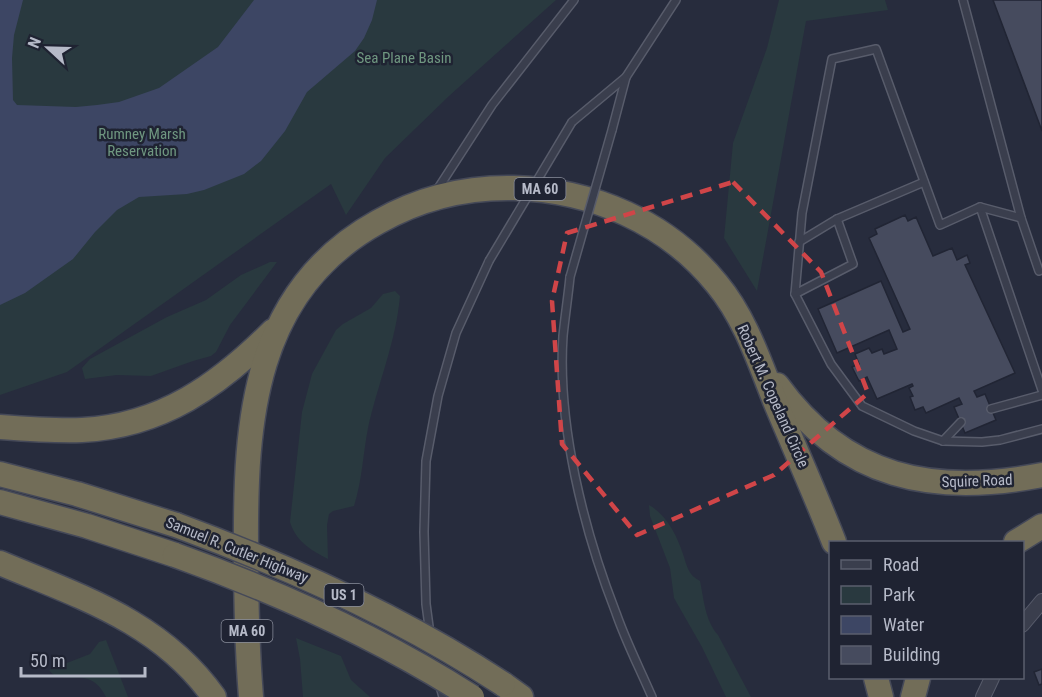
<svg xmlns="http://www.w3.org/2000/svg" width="1042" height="697" font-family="'Roboto Condensed',sans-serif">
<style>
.green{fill:#29393f}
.water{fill:#3d4664}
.building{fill:#464b5e;stroke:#212534;stroke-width:1.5}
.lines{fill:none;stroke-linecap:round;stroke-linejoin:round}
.lane-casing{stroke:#585c6b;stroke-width:10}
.street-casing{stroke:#585c6b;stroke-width:16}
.highway-casing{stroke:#454958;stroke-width:27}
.lane{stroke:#3a3e4d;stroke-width:7}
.street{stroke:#3a3e4d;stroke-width:14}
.highway{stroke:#726d58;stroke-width:24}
.lane-bridge-casing{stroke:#585c6b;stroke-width:10;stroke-linecap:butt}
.highway-bridge-casing{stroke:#454958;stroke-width:27;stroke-linecap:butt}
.lane-bridge{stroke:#3a3e4d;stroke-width:7}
.highway-bridge{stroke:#726d58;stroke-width:24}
.marked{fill:none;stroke:#d04548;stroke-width:4.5;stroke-dasharray:12 8;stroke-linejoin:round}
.labels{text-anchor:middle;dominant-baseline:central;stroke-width:5;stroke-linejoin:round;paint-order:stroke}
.shield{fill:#1f2332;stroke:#898d9b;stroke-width:1.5}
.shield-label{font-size:14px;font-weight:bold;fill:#b6bac8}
.park-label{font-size:15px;fill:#6f9780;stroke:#1f2332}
.street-label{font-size:15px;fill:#b6bac8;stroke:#1f2332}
</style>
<rect width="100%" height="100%" fill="#272c3d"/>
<g class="green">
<path d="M0,0H556L449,96L385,158L346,215L331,184L67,372L0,395Z"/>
<path d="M779,0H885L888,10L806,21L757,291L724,238L733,143L767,48Z"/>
<path d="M270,262H277L230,325L216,352L211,356L193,361L151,376L117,375L85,379L82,368L90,359L167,317L206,300L241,275Z"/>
<path d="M395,291L400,296C396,342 378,383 368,428C363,454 362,481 354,506L333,511L329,514L327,525L328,559C310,550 296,541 290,522L302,412L312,374L336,330L343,324L371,308L383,294Z"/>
<path d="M649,505C667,515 677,536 683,554C687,566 688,575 700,581C704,600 705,620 718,635L751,697H726L702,647L674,598L670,568L650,516Z"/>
<path d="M296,638L341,656L351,680L370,697H303L300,659Z"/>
<path d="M106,640L128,697H106C89,662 62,689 49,670L90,654L99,642Z"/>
</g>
<path class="water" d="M0,0H23L14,35L12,58L13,100L17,105L76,107L97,105L119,102L159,88L218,47L254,0H377L372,20L364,38L355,51L307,92L285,131L261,161L244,174L204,190L187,194L139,197L117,210L95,232L73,259L25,293L0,305Z"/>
<g class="building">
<path d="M993,0H1042V131Z"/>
<path d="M905,215L908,221L916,217L933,256L952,248L957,260L967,255L970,263L965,265L1015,373L974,391L977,397L985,394L996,420L965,433L954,407L962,404L959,398L926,413L923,407L915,410L910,397L913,396L909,388L913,386L912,384L877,399L867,377L859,381L852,367L859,364L855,354L869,348L872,353L882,349L884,354L897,349L889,330L837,353L818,309L881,281L903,332L910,329L869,238L877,234L875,229Z"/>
<path d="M1042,669V684L1039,685L1034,672Z"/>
</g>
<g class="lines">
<g class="lane-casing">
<g id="lane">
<path d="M963,0L1021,218"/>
<path d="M572,122L626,77L676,0"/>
<path d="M612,130L626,77"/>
<path d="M437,190L492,105L574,0"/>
<path d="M980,207L1042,390"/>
<path d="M799,242L837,219L924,182"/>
<path d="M1039,271L1021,218L980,207L940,225L876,49L832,59L802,213L795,294L831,364L862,406L914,431L943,441L982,442L1000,440L1042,429"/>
<path d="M570,277C568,297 565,316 563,336C557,425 584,531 616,613C626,642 640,669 652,697"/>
<path d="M795,294L853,264L837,219"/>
<path d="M991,409L1042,395"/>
<path d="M943,441L961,422"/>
<path d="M430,634L426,604L424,532L426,461L438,396L456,333L489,261"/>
<path d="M439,683L443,697"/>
</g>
</g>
<g class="street-casing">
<g id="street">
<path d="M1022,625L1042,601"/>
<path d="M983,697L992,678"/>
</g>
</g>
<g class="highway-casing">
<g id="highway">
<path d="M777,385C845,479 933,496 1042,475"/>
<path d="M0,427C27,429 55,431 82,430C162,426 219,385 273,331"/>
<path d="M0,474L77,494L176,525"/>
<path d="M0,502L87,526L175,555"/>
<path d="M1016,542L1042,526"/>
<path d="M0,563C81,597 161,622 214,697"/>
<path d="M876,678L881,697"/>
<path d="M503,684L521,697"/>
<path d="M251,697C247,648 246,598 246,549C245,421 253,291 378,222C420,198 467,187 514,188C592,190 667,222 717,284C746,319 760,364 777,406C796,451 816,496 834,542"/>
<path d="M913,697L918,678"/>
</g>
</g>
<use href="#lane" class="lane"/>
<use href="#street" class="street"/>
<use href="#highway" class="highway"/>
<g class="lane-bridge-casing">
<g id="lane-bridge">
<path d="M489,261L572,122"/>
<path d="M570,277L612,130"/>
</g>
</g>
<g class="highway-bridge-casing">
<g id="highway-bridge">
<path d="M176,525C290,567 401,617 503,684"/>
<path d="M175,555C278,592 380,638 472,697"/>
</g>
</g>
<use href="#lane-bridge" class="lane-bridge"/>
<use href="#highway-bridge" class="highway-bridge"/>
</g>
<path class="marked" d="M733,182L821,272L868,393L774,475L637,535L562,444L552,301L567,233Z"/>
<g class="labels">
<g class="shield">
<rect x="514.5" y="178" width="51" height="22" rx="4.5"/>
<rect x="324.5" y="584" width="39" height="22" rx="4.5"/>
<rect x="221.5" y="620" width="51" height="22" rx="4.5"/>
</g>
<g class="shield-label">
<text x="540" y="189">MA 60</text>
<text x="344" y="595">US 1</text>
<text x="247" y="631">MA 60</text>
</g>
<g class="park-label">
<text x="404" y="58">Sea Plane Basin</text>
<text x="142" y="134">Rumney Marsh<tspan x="142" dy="17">Reservation</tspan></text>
</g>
<g class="street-label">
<text transform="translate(773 396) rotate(66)">Robert M. Copeland Circle</text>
<text transform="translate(977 481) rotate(-2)">Squire Road</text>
<text transform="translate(237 550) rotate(22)">Samuel R. Cutler Highway</text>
</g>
</g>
<rect x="829" y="541" width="195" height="138" fill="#1f2332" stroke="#5b5f6e" stroke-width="1.5"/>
<rect x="841" y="560" width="30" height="9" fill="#3a3e4d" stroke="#5b5f6e" stroke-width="1.5"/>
<text x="883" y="571" font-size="18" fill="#b6bac8">Road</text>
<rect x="841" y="586" width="30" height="18" fill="#29393f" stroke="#5b5f6e" stroke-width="1.5"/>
<text x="883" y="601" font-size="18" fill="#b6bac8">Park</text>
<rect x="841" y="616" width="30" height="18" fill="#3d4664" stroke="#5b5f6e" stroke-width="1.5"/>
<text x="883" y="631" font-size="18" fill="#b6bac8">Water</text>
<rect x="841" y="646" width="30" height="18" fill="#464b5e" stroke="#5b5f6e" stroke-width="1.5"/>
<text x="883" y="661" font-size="18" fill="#b6bac8">Building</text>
<g transform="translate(48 48) rotate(292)" stroke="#1f2332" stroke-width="4.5" paint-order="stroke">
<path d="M0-4.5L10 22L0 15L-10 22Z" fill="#b6bac8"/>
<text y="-9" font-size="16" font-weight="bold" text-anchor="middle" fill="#b6bac8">N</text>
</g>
<path d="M21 667v9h124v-9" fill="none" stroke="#b6bac8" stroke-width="3"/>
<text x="30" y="667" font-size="18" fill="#b6bac8" stroke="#1f2332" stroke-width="4.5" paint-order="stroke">50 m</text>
</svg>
